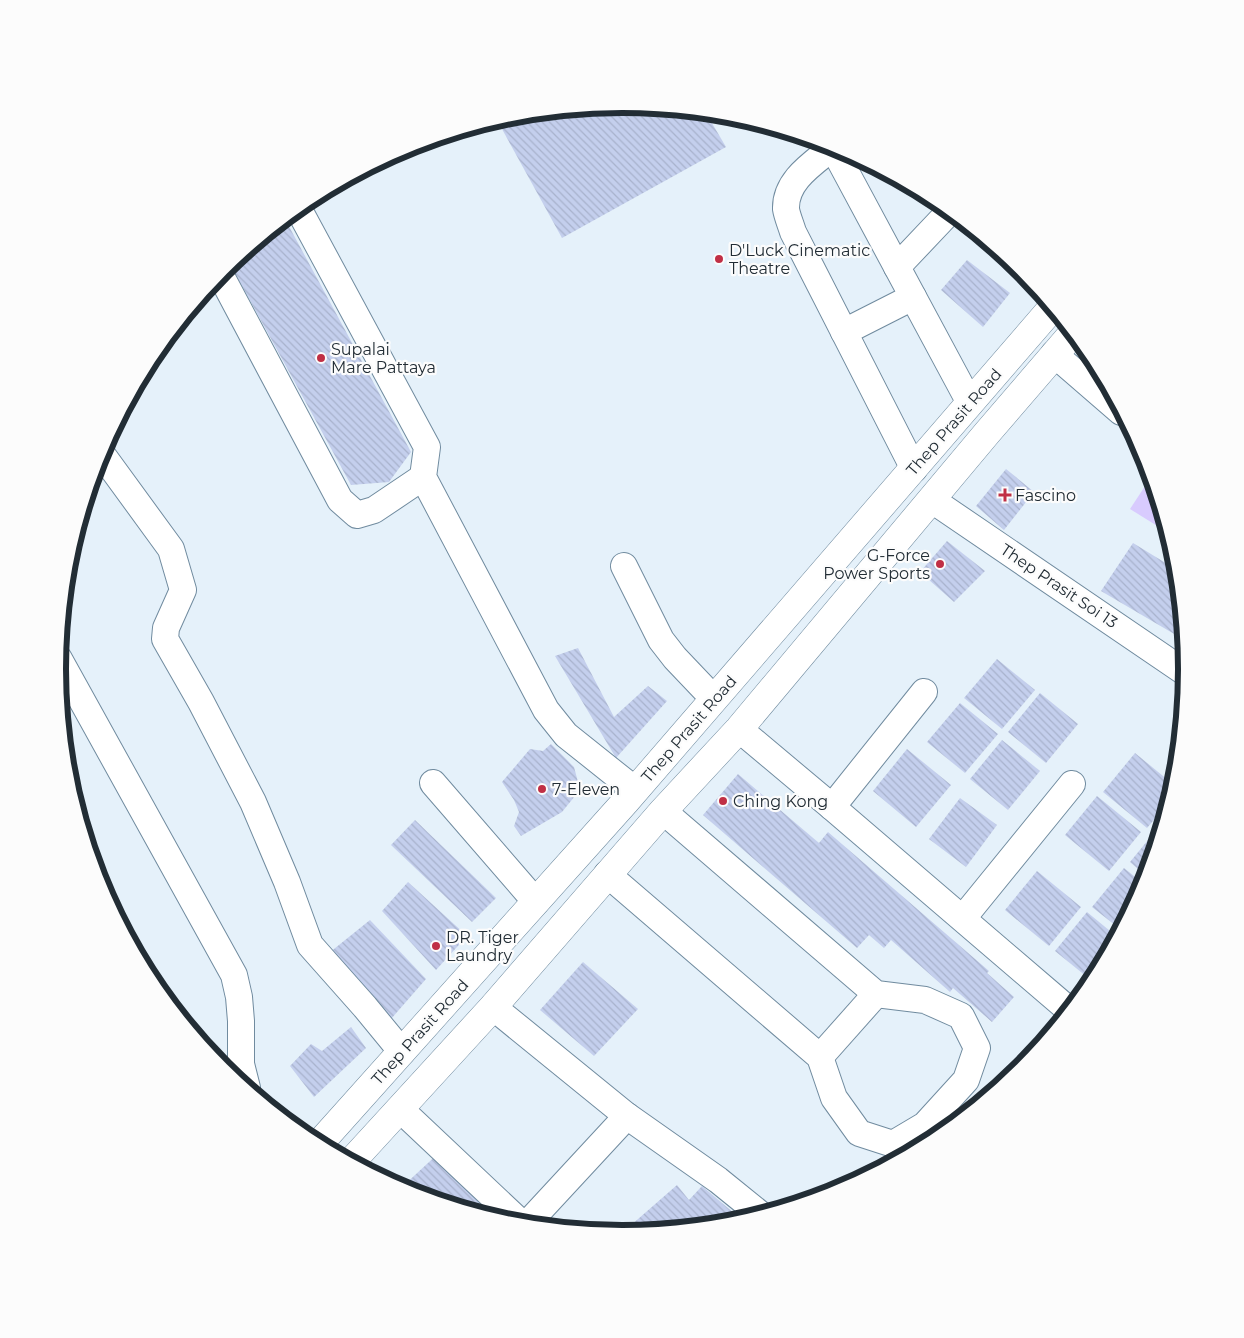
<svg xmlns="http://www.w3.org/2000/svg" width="1244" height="1338" font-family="Montserrat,sans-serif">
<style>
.grass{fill:#d8cbfe}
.building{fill:url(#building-back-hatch)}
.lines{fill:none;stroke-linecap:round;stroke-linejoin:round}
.minor-casing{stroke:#708b9f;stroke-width:28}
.major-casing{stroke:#708b9f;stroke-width:29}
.minor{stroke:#fff;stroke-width:26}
.major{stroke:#fff;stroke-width:28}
.poi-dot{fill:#c02f45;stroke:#fcfcfc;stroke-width:2}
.labels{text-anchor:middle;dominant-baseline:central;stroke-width:4.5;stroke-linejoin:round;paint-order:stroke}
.poi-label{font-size:16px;fill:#222d35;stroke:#fcfcfc;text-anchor:start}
.street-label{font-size:16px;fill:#222d35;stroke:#fcfcfc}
.rim{fill:none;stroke:#222d35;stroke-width:6}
</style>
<defs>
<pattern id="building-back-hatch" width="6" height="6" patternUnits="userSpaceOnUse" patternTransform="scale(1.25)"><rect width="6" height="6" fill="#c4cfed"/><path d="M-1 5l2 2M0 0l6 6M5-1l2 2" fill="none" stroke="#a8b2cc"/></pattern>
</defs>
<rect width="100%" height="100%" fill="#e5f1fa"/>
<path class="grass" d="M1151,477L1167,532L1130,509Z"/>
<g class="building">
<path d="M622,105L706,113L726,147L562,238L497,120L512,115Z"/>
<path d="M285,219L411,452L389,482L351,485L230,264Z"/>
<path d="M967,260L1010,293L983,327L941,290Z"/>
<path d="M1006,469L1034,492L1004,530L976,506Z"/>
<path d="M947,541L985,571L954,602L920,572Z"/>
<path d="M1133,543L1177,570L1183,635L1181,638L1101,591Z"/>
<path d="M578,648L614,717L648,686L667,701L616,758L555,656Z"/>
<path d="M997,659L1035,690L1002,729L964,698Z"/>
<path d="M1040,693L1078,724L1046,763L1008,732Z"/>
<path d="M960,703L998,734L965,773L927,742Z"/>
<path d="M1002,740L1040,771L1008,810L970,779Z"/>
<path d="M551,744L574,767L578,782L575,796L562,812L521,836L514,826L519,812L514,800L502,782L530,749L543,751Z"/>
<path d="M907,749L951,785L916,827L873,791Z"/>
<path d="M1135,753L1174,785L1169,802L1147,828L1103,792Z"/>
<path d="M738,774L819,843L828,832L989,971L987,973L1014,997L992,1022L953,988L950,992L891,940L884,948L869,935L857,948L703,815Z"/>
<path d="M1097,796L1141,832L1109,871L1065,835Z"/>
<path d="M960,798L997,825L966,867L929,839Z"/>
<path d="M415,820L496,898L472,922L391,845Z"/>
<path d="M1162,823L1146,876L1130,862Z"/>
<path d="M1124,868L1144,884L1120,929L1092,907Z"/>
<path d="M1037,871L1081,907L1049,946L1005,910Z"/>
<path d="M408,882L467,936L436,970L382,911Z"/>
<path d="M1087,912L1116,936L1092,981L1055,951Z"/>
<path d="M370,920L426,979L391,1019L329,953Z"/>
<path d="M583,962L638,1009L594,1056L540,1010Z"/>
<path d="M351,1027L366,1048L314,1097L290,1066L311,1044L322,1051Z"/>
<path d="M442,1150L499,1219L401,1188Z"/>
<path d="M677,1185L689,1200L702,1186L742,1220L732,1223L622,1233Z"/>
</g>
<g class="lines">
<g class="minor-casing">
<g id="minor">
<path d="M832,146L970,403"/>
<path d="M833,147C814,163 785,180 786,209C787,216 791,225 793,232L914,469"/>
<path d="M298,208L427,447L423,477L546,710L566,735L635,790"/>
<path d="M897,267L950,211"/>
<path d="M220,274L340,500L357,515L374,510L423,477"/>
<path d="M844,332L913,297"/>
<path d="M1054,354L1121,412"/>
<path d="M101,453L171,549L183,590L166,628L165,639L201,702L253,802L287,882L310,945L365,1007L402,1052"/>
<path d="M932,500L1186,673"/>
<path d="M624,566L661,640L675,658L714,699"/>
<path d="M59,659L234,975L239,997L241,1021V1064L247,1088"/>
<path d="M739,729L832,807L1069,1010"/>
<path d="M433,783L536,902"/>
<path d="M832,807L924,692"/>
<path d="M607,874L820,1057L834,1098L859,1133L893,1144L925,1125L966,1080L977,1048L961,1016L925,1000L876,994L663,811"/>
<path d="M963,918L1072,784"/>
<path d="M493,1007L627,1116L718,1180L760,1214"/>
<path d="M820,1057L876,994"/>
<path d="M400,1109L522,1224"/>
<path d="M527,1224L627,1116"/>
</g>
</g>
<g class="major-casing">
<g id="major">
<path d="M319,1144L626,801L1052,308"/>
<path d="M352,1161L493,1007L663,811L739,729L987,433L1073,333"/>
</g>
</g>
<use href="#minor" class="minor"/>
<use href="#major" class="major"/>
</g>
<g class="poi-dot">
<circle cx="719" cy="259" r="5"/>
<circle cx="321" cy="358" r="5"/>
<path d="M1002.5 487.5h5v5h5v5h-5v5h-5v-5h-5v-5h5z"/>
<circle cx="940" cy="564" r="5"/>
<circle cx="542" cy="789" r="5"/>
<circle cx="723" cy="801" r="5"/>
<circle cx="436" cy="946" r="5"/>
</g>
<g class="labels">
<g class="poi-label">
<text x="729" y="250">D'Luck Cinematic<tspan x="729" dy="18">Theatre</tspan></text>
<text x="331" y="349">Supalai<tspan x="331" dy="18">Mare Pattaya</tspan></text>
<text x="1015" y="495">Fascino</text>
<text x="930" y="555" text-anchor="end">G-Force<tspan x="930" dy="18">Power Sports</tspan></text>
<text x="552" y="789">7-Eleven</text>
<text x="733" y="801">Ching Kong</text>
<text x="446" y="937">DR. Tiger<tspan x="446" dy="18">Laundry</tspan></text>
</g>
<g class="street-label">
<text transform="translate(954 422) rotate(-49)">Thep Prasit Road</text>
<text transform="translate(1059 586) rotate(34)">Thep Prasit Soi 13</text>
<text transform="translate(689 729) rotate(-49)">Thep Prasit Road</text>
<text transform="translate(420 1032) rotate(-48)">Thep Prasit Road</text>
</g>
</g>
<path d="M0 0H1244V1338H0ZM66 669a556 556 0 1 1 1112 0a556 556 0 1 1-1112 0Z" fill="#fcfcfc" fill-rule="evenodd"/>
<path class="rim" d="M66 669a556 556 0 1 1 1112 0a556 556 0 1 1-1112 0Z"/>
</svg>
